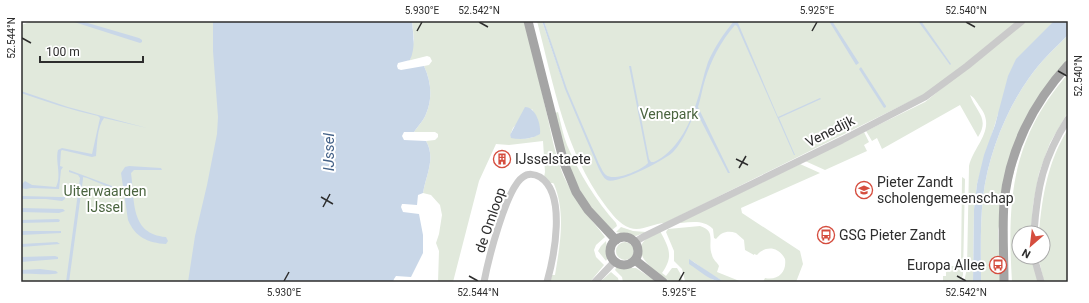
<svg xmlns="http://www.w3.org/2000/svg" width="1089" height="303" font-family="Roboto,sans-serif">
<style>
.green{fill:#e1e9dc;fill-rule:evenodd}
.water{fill:#c9d7e8}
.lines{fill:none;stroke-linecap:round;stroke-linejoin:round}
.minor{stroke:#cacaca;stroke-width:7}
.major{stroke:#a5a5a5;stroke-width:9}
.ticks{fill:none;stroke:#2d2d2d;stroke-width:1.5}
.labels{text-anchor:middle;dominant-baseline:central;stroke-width:4;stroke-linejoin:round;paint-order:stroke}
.park-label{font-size:14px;fill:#4a643f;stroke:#fff}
.street-label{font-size:14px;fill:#2d2d2d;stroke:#fff}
.poi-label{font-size:14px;fill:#2d2d2d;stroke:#fff;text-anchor:start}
.water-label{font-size:15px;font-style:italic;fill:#436187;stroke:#fff}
.neatline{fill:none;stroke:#2d2d2d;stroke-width:1.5}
.ticks-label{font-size:10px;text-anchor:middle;fill:#2d2d2d}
</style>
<rect width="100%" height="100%" fill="#fff"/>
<g class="green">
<path d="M33,21H230L238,282H21V25Z"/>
<path d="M412,21H524C531,49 539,78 545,106C551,130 554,154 564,177C574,199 590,218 605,237L596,245L594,250L596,257L604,265L590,282H550L552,275H555C560,245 566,213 554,184L553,183H550L544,177L545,172L543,141L509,145L496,144L479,181L453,282H438L439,251L436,243L439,234L442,215L440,205L431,195L423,193C426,175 436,158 426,141L435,140L438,137V134L435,132H414C418,126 424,120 426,114C433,98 431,81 424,66L429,65L432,61L430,57L427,56L407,61L410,60L414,39ZM532,109L536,117L540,132C535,140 518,140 510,136L513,128Z"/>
<path d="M537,21H542L565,88L544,21L1068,22L998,114L977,184L974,209L973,282H964L967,268L969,166C974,145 997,129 980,107C977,103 975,98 970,95C976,112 990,118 978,137L960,105L882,149L877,138L872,141L866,131L925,102L951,81L665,223C653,223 642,232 630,228C619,224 612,214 605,205C565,151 554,86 537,21Z"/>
<path d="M1068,35V61L1057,72L1031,110L1000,222L998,230L999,253L1001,260V282H981C981,254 980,225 983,197C988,156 1005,112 1029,78C1040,62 1054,49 1068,35Z"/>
<path d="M1068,74V112L1050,143L1039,173L1033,205L1031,233H1019V257H1031L1038,282H1012C1007,200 1011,139 1068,74Z"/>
<path d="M558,112C561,123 563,135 567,145C579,173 596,201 616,223L617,226L612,230C607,224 601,218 595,212C571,184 564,148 555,113Z"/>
<path d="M1068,129V282H1044L1039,260V257H1043V233H1039C1042,196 1048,161 1068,129Z"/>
<path d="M864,132L869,142L864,145L867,151L825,170L805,161Z"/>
<path d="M800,164L820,173L741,208L742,213L800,251L803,264L796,282H763L765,278C778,281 787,272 785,259C779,247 766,245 757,255L754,254V255L745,250L744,240L736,233C728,230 721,232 716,239L714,238L713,229C704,220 693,222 681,223L680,222Z"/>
<path d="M962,177L965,179L963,275L960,282H943V276H946V266H961Z"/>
<path d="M700,226C717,231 707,243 712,255C713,260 717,262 719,266L717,272L742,282H724L709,273L691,260L712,279L717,282H688L685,281L682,269L674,261V251L666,232L668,229Z"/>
<path d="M621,227L633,231L646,232L636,236L616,232Z"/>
<path d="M660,231C669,248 674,256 662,273L666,276L672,268H677L680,273L683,282H669C659,274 631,256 644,241C647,236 655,234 660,231Z"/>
<path d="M606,241L608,257L606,261L598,251L601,246Z"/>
<circle cx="625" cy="251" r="9"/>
<path d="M616,268H636L657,282H623L622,277L615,270Z"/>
<path d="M611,272L618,278L619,282H600Z"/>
</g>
<g class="water">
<path d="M71,21H81L139,38L142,40V42L140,43Z"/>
<path d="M213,21H412C413,34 416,47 410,60L398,63L397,66L398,69L401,70L424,66C431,81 433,98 426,114C424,120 418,126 414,132H404L402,136L404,140L426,141C436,158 426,175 423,193L418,195L417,205L404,204H402L401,207L403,212L419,214L423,235V253L411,277L396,276L394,279L393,282H188L195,236L207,185L217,134L218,117L213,51Z"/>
<path d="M542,21H544L567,89L599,164C601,167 603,173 606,175C614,182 642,170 648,163L629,66H631L649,159L651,162H654C675,153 690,125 696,104C701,90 703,76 708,62C714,48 724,33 734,21H739L738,23L778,117L820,98L821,99L779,118L795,155H794L737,26L735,25C721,41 711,60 705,80C702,89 701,98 698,107L730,173H728L696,111C689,125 684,140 674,151C666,160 616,185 607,180C603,178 600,171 598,167L565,89Z"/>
<path d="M829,21H832L859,63L856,65Z"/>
<path d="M918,21H921L951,64L950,65Z"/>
<path d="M1054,21H1068V35C1054,49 1040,62 1029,78C1005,112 988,156 983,197C980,225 981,254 981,282H973L974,209L977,184L984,155L995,125L1008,76L1016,59Z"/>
<path d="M861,67L886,106V107L884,108L859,69Z"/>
<path d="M21,91L68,107L147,128L104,118C97,127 97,145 96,156L92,157L62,150L61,151L60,166L63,167L61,170L59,189L31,188L26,189L21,188V185L25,181L32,185L56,187C62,176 55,161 58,150L62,148L92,154L100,118L98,116C72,110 47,102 21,93Z"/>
<path d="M525,107C536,107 541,125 540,134C532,139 520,140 511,138L510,135Z"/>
<path d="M129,166L161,168L162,170H134L131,173C135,201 130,234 166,237L168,241L166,244C148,243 135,237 128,220L121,173L125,167Z"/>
<path d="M69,170L112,186L113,188H111L87,178L83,177V179L69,282H66L80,178L78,175L69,172Z"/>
<path d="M21,196L59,197H65V199L62,201L46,199H21Z"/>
<path d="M21,208L63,209L65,211L59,213L21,212Z"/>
<path d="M58,219L60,220L59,222L21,223V220Z"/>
<path d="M21,231H61V233L21,235Z"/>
<path d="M57,242L60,244L21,247V244Z"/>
<path d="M55,256L58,257V259L21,262V257Z"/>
<path d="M689,259L724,282C711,282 700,271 689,264Z"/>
<path d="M40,269L56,271L58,273C50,276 31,273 21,274V270Z"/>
</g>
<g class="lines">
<g class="minor">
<path d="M1034,233C1037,188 1043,158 1068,119"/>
<path d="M635,242L643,237L842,140L925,97L967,66L1022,21"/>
<path d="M1034,257L1041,282"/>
<path d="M484,282C488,261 506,188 523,177C528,173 535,174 540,177C567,194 554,257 547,282"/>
<path d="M595,282L615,261"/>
</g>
<g class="major">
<path d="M528,21L564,163L576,192L588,210L616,240"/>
<circle cx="624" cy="251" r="14"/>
<path d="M635,260L663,282"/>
<path d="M1004,282C1004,256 1002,229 1004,203C1009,151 1033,103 1068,65"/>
</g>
</g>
<path class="ticks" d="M479,22L488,27M966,22L975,27M417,31L422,22M812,31L817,22M22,38L31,43M1058,71L1067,76M736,159L748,165M739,168L746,156M321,197L333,204M323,207L330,194M469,276L478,281M957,276L966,281M284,281L289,272M679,281L684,272"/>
<defs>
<g id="building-ring" transform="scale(0.9)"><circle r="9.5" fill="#fff" stroke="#d54d3e" stroke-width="1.5"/><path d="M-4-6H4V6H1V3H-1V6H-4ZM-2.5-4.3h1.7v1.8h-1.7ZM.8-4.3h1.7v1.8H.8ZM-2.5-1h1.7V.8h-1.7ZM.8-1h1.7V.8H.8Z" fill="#d54d3e"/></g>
<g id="school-ring" transform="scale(0.9)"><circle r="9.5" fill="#fff" stroke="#d54d3e" stroke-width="1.5"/><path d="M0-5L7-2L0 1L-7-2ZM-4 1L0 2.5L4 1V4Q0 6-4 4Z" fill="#d54d3e"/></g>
<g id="bus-ring" transform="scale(0.9)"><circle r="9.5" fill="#fff" stroke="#d54d3e" stroke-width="1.5"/><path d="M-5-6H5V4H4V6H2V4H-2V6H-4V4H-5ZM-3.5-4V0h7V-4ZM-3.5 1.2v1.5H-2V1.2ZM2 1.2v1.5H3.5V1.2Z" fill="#d54d3e"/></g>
</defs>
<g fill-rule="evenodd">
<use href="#building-ring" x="502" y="159"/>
<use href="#school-ring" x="864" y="190"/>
<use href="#bus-ring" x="826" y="235"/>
<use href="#bus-ring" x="998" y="265"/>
</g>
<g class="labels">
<g class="park-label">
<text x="669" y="114">Venepark</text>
<text x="105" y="191">Uiterwaarden<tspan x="105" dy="16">IJssel</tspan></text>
</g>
<g class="street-label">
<text transform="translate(830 131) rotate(-27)">Venedijk</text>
<text transform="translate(490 220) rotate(-71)">de Omloop</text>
</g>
<g class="poi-label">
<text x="515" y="159">IJsselstaete</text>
<text x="877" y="182">Pieter Zandt<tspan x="877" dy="16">scholengemeenschap</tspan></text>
<text x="839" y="235">GSG Pieter Zandt</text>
<text x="985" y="265" text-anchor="end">Europa Allee</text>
</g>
<g class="water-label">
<text transform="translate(329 152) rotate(-90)">IJssel</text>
</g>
</g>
<rect width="1089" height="303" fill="none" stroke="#ffffff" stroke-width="44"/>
<g transform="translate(1031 245) rotate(208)"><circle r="19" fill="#ffffff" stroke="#ababab"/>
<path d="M0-3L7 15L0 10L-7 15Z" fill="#d54d3e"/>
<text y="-6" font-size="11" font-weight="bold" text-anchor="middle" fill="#2d2d2d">N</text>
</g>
<path d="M40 56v6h103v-6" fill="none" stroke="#2d2d2d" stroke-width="2"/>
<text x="46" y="56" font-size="12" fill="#2d2d2d" stroke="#ffffff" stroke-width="3" paint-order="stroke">100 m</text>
<rect x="22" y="22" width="1045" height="259" class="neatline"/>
<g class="ticks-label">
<text x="422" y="14">5.930°E</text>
<text x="479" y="14">52.542°N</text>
<text x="817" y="14">5.925°E</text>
<text x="966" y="14">52.540°N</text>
<text transform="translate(11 38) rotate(-90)" y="4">52.544°N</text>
<text transform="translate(1078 76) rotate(-90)" y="4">52.540°N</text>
<text x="284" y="296">5.930°E</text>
<text x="478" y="296">52.544°N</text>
<text x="679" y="296">5.925°E</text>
<text x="966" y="296">52.542°N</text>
</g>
</svg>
